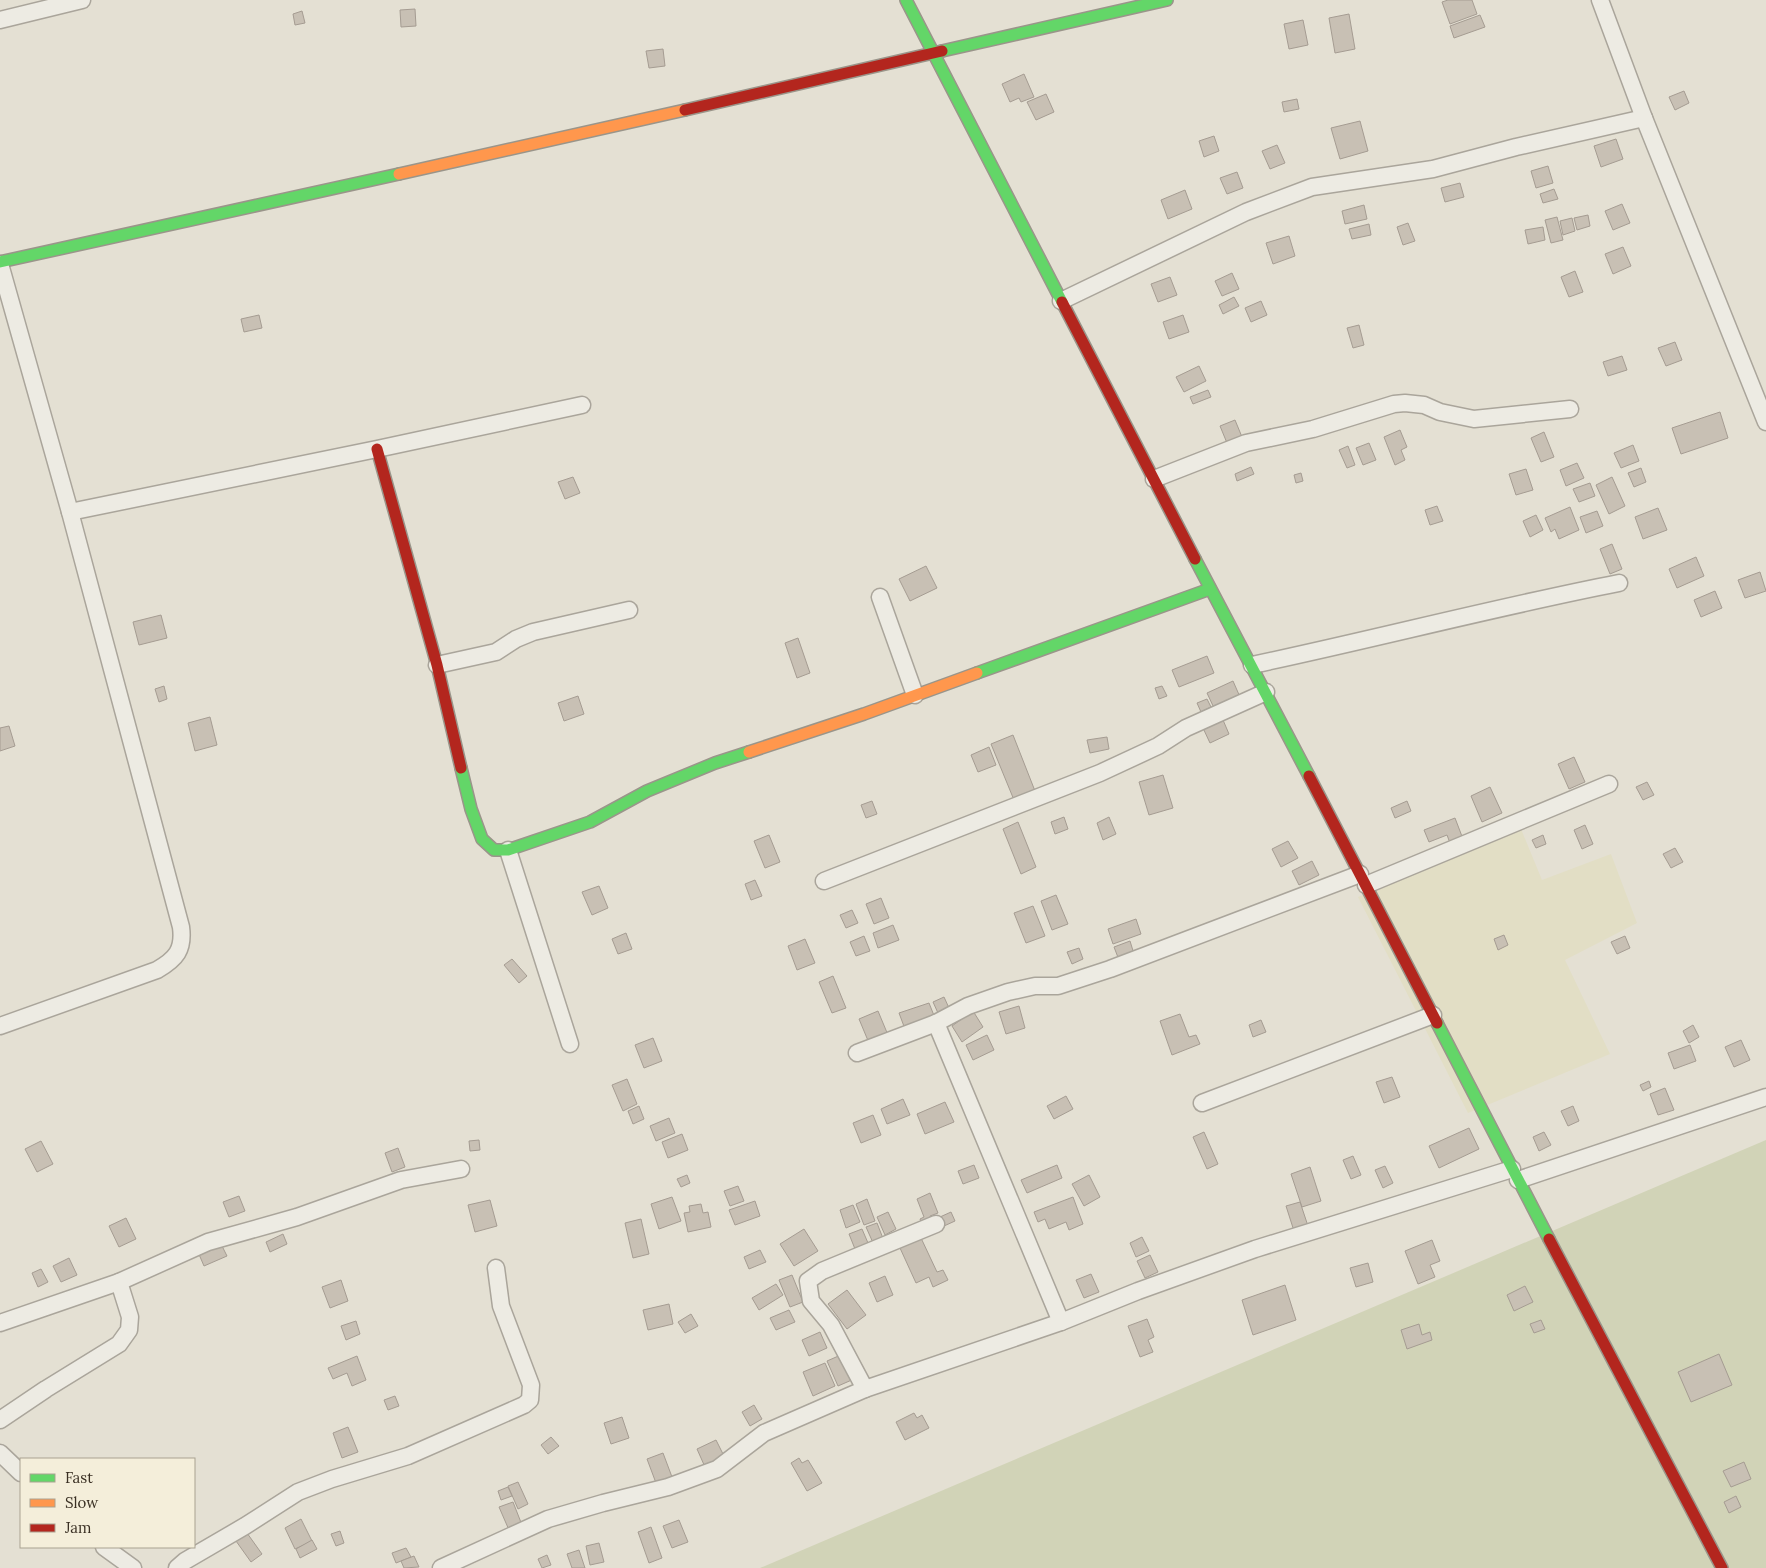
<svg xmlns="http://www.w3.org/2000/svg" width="1766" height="1568" font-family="Lora,serif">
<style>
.farmland{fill:#e2dec5}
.green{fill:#d1d3b7}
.building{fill:#c8c0b4;stroke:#a59c92}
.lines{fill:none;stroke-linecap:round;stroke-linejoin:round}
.street-casing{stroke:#aaa59b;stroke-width:19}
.fast-casing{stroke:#9a958a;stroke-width:14}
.slow-casing{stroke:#9a958a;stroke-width:14}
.jam-casing{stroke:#9a958a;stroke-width:14}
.street{stroke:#edebe3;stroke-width:16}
.fast{stroke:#63d668;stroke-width:11}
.slow{stroke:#ff974d;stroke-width:11}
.jam{stroke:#b3261e;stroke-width:11}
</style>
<rect width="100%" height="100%" fill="#e4e0d3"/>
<path class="farmland" d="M1521,829L1542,880L1611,854L1637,923L1565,960L1610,1054L1468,1113L1358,897Z"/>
<path class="green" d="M1766,1140V1568H760Z"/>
<g class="building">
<path d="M1448,0H1472L1477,14L1450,24L1442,2Z"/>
<path d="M415,9L416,26L401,27L400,10Z"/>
<path d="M302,11L305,23L295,25L293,14Z"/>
<path d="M1349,14L1355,49L1335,53L1329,18Z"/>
<path d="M1480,15L1485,27L1454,38L1450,26Z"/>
<path d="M1303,20L1308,45L1289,49L1284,24Z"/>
<path d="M663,49L665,66L649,68L646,51Z"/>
<path d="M1024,74L1034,97L1021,102L1019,98L1010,102L1002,84Z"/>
<path d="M1684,91L1689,103L1675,110L1669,97Z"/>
<path d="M1046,94L1054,112L1036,120L1027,102Z"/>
<path d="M1297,99L1299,109L1284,112L1282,102Z"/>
<path d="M1360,121L1368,151L1340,159L1331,128Z"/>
<path d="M1214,136L1219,151L1204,157L1199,141Z"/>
<path d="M1616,139L1623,159L1601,167L1594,146Z"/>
<path d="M1277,145L1285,163L1270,169L1262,151Z"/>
<path d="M1548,166L1553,183L1536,188L1531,171Z"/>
<path d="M1237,172L1243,188L1227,194L1220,178Z"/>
<path d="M1460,183L1464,197L1445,202L1441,188Z"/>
<path d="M1554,189L1558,199L1543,203L1540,194Z"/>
<path d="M1185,190L1192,209L1168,219L1161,200Z"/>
<path d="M1622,204L1630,223L1613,230L1605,211Z"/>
<path d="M1364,205L1367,219L1345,224L1342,211Z"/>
<path d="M1588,215L1590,226L1577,230L1574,218Z"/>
<path d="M1557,217L1563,240L1551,243L1545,220Z"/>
<path d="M1572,218L1575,231L1563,235L1560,221Z"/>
<path d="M1408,223L1415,241L1403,245L1397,227Z"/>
<path d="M1369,224L1371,235L1352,239L1349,229Z"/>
<path d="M1543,227L1545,240L1528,244L1525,230Z"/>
<path d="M1289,236L1295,256L1273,264L1266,243Z"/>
<path d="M1623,247L1631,266L1613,274L1605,254Z"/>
<path d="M1575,271L1583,292L1569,297L1561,277Z"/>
<path d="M1232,273L1239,289L1222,296L1215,281Z"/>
<path d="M1170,277L1177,295L1158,302L1151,284Z"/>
<path d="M1234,297L1239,306L1223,314L1219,305Z"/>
<path d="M1261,301L1267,315L1251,322L1245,308Z"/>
<path d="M259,315L262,328L244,332L241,319Z"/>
<path d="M1183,315L1189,332L1169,339L1163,322Z"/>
<path d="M1359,325L1364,345L1353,348L1347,328Z"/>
<path d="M1675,342L1682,360L1666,366L1658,348Z"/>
<path d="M1622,356L1627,370L1608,376L1603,362Z"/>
<path d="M1199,366L1206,381L1184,392L1176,377Z"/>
<path d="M1208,390L1211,397L1193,404L1190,397Z"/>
<path d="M1720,412L1728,438L1681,454L1672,428Z"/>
<path d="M1235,420L1242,437L1227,443L1220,426Z"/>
<path d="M1400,430L1407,447L1401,450L1405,460L1395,465L1384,437Z"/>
<path d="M1544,432L1554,457L1541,462L1531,438Z"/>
<path d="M1369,443L1376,460L1363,465L1356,448Z"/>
<path d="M1633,445L1639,461L1621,468L1614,453Z"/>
<path d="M1348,446L1355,465L1347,468L1339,450Z"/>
<path d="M1577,463L1584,478L1566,486L1560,470Z"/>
<path d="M1251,467L1254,474L1237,481L1235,474Z"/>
<path d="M1641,468L1646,482L1634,487L1628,473Z"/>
<path d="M1526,469L1533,490L1516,495L1509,474Z"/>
<path d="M1301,473L1303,481L1296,483L1294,475Z"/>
<path d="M573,477L580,493L565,499L558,482Z"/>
<path d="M1612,477L1625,506L1609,514L1596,485Z"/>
<path d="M1590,483L1595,496L1579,502L1573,489Z"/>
<path d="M1437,506L1443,521L1430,525L1425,510Z"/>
<path d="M1570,507L1579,530L1559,539L1555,529L1551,532L1545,518Z"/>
<path d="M1658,508L1667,530L1643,539L1635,517Z"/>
<path d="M1597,511L1603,526L1586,533L1580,517Z"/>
<path d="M1536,515L1543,530L1530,537L1523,521Z"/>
<path d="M1612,544L1622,569L1610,574L1600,549Z"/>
<path d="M1696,557L1704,576L1677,588L1669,569Z"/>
<path d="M926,566L937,588L910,601L899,579Z"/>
<path d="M1760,572L1766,591L1745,598L1738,580Z"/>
<path d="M1715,591L1722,608L1701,617L1694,600Z"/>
<path d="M161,615L167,638L139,645L133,622Z"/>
<path d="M798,638L810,673L797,678L785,643Z"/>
<path d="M1207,656L1214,673L1179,687L1172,670Z"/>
<path d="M1233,681L1240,697L1214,708L1207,693Z"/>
<path d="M164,686L167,699L159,702L155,689Z"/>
<path d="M1162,686L1167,696L1159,699L1155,688Z"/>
<path d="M578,696L584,714L564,721L558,703Z"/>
<path d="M1207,699L1211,707L1201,712L1197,703Z"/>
<path d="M210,717L217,745L195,751L188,723Z"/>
<path d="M1223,720L1229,734L1210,743L1203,728Z"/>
<path d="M9,726L15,746L0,751V728Z"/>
<path d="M1013,735L1035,791L1014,800L991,744Z"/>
<path d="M1107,737L1109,749L1090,753L1087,740Z"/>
<path d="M989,747L996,765L978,772L971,755Z"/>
<path d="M1574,757L1585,782L1569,789L1558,764Z"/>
<path d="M1163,775L1173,808L1149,815L1139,782Z"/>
<path d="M1647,782L1654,795L1643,800L1636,787Z"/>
<path d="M1490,787L1502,813L1482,822L1471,796Z"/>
<path d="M872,801L877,814L866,818L861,805Z"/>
<path d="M1407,801L1411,811L1395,818L1391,808Z"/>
<path d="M1064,817L1068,829L1055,834L1051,822Z"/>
<path d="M1109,817L1116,834L1103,840L1097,823Z"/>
<path d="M1455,818L1463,839L1450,843L1447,835L1429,842L1424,830Z"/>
<path d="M1018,822L1036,867L1021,874L1003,829Z"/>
<path d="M1585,825L1593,844L1582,849L1574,830Z"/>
<path d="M769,835L780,862L765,868L754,841Z"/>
<path d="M1543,835L1546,844L1536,848L1532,840Z"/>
<path d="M1288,841L1298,858L1281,867L1272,849Z"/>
<path d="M1675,848L1683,862L1671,868L1663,854Z"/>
<path d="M1312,861L1319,875L1299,885L1292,871Z"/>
<path d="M755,880L762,896L751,900L745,884Z"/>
<path d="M599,886L608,908L592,915L582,892Z"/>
<path d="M1056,895L1068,924L1052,930L1041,901Z"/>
<path d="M881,898L889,918L874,924L866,904Z"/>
<path d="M1033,906L1045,936L1026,943L1014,913Z"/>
<path d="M852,910L858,923L846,928L840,915Z"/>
<path d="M1136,919L1141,934L1113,944L1108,929Z"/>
<path d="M893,925L899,940L878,948L873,933Z"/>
<path d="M626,933L632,949L618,954L612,939Z"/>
<path d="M1504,935L1508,945L1498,950L1494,939Z"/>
<path d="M864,936L870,951L856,956L850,942Z"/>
<path d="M1625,936L1630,948L1617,954L1611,942Z"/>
<path d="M805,939L815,963L797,970L788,946Z"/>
<path d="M1130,941L1134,954L1119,960L1114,947Z"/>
<path d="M1079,948L1083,959L1072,964L1067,952Z"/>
<path d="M512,959L527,976L519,983L504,965Z"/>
<path d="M833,976L846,1008L832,1013L819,982Z"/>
<path d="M944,997L949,1008L938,1013L933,1002Z"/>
<path d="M929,1003L935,1018L905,1029L899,1013Z"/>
<path d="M1019,1006L1025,1028L1006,1034L999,1012Z"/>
<path d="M878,1011L888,1035L869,1043L859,1019Z"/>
<path d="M973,1011L983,1027L962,1042L952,1026Z"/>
<path d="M1180,1014L1189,1037L1196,1035L1200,1044L1172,1055L1160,1021Z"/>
<path d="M1261,1020L1266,1032L1253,1037L1249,1025Z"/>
<path d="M1693,1025L1699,1037L1689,1043L1683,1031Z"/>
<path d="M987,1035L994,1050L973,1060L966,1045Z"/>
<path d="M653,1038L662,1061L644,1068L635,1045Z"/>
<path d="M1741,1040L1750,1060L1734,1067L1725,1047Z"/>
<path d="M1690,1045L1696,1061L1674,1069L1668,1053Z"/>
<path d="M1392,1077L1400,1097L1384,1103L1376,1082Z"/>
<path d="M627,1079L637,1104L623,1111L612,1085Z"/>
<path d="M1649,1081L1651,1087L1643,1091L1640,1085Z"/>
<path d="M1665,1088L1674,1110L1658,1115L1650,1094Z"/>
<path d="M1066,1096L1073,1109L1054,1119L1047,1106Z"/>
<path d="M903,1099L910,1115L887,1124L881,1109Z"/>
<path d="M945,1102L954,1122L925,1134L917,1114Z"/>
<path d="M639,1106L644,1119L633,1124L628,1111Z"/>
<path d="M1573,1106L1579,1121L1568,1126L1561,1111Z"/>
<path d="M873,1115L881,1135L861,1143L853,1123Z"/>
<path d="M669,1118L675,1133L656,1141L650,1126Z"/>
<path d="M1469,1128L1479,1149L1439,1168L1429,1146Z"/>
<path d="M1204,1132L1218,1164L1207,1169L1193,1137Z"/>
<path d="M1544,1132L1551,1145L1539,1151L1533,1137Z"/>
<path d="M682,1134L688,1150L668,1158L662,1142Z"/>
<path d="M479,1140L480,1150L470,1151L469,1141Z"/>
<path d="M41,1141L53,1164L37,1172L25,1149Z"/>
<path d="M398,1148L405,1167L392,1172L385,1153Z"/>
<path d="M1353,1156L1361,1175L1351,1179L1343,1160Z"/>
<path d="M974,1165L979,1178L963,1184L958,1171Z"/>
<path d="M1057,1165L1062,1178L1027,1193L1021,1180Z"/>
<path d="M1385,1166L1393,1183L1383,1188L1375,1170Z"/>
<path d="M1310,1167L1321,1201L1302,1207L1291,1174Z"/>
<path d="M687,1175L690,1183L681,1187L677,1179Z"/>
<path d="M1089,1175L1100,1197L1084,1206L1072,1184Z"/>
<path d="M738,1186L744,1201L730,1206L724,1191Z"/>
<path d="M930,1193L938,1213L930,1216L932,1224L923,1227L920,1219L924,1217L917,1199Z"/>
<path d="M239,1196L245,1211L229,1217L223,1202Z"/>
<path d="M672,1197L681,1221L659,1229L651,1204Z"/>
<path d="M1073,1197L1083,1224L1069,1230L1066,1222L1049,1229L1045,1219L1038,1222L1034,1212Z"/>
<path d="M867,1199L875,1221L864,1225L856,1204Z"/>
<path d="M490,1200L497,1226L475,1232L468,1205Z"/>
<path d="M755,1201L760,1216L735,1225L729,1210Z"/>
<path d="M1300,1202L1308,1226L1294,1231L1286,1206Z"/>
<path d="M701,1204L703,1213L708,1212L711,1227L688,1232L684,1213L690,1212L689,1206Z"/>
<path d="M853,1205L860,1222L846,1228L840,1210Z"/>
<path d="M888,1212L896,1229L885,1235L877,1217Z"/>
<path d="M951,1212L955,1221L944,1226L940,1217Z"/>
<path d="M126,1218L136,1239L119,1247L109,1226Z"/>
<path d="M641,1219L649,1254L633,1258L625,1223Z"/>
<path d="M877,1223L884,1241L874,1245L866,1227Z"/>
<path d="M804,1229L818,1251L794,1266L780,1244Z"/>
<path d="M862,1229L868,1243L857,1254L849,1234Z"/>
<path d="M283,1234L287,1244L270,1252L266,1242Z"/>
<path d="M1142,1237L1149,1251L1136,1257L1130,1243Z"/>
<path d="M921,1238L937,1272L943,1270L948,1280L933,1287L929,1277L916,1283L900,1248Z"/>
<path d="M1432,1240L1440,1261L1430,1265L1435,1277L1418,1284L1405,1251Z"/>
<path d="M220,1242L227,1256L204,1266L198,1252Z"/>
<path d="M760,1250L766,1262L749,1269L744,1257Z"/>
<path d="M1150,1255L1158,1272L1145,1278L1137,1261Z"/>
<path d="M69,1258L77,1275L61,1282L53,1266Z"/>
<path d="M1368,1263L1373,1282L1356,1287L1350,1268Z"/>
<path d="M41,1269L48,1282L38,1287L32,1273Z"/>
<path d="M1091,1274L1099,1292L1084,1298L1076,1280Z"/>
<path d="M792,1275L803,1302L790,1307L779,1280Z"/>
<path d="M885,1276L893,1295L877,1302L869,1283Z"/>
<path d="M341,1280L348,1301L330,1308L322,1287Z"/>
<path d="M776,1284L783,1295L759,1310L752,1298Z"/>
<path d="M1285,1285L1296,1320L1253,1335L1242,1300Z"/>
<path d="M1525,1286L1533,1302L1514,1311L1507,1295Z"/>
<path d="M847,1290L866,1315L847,1329L828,1304Z"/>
<path d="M669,1304L673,1324L648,1330L643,1310Z"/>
<path d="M789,1310L795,1322L776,1330L770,1318Z"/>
<path d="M691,1314L698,1326L685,1333L678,1322Z"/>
<path d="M1147,1319L1154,1337L1148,1340L1153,1352L1140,1357L1128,1326Z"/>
<path d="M1541,1320L1545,1329L1534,1333L1530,1324Z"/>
<path d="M356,1321L360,1334L346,1340L341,1326Z"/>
<path d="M1419,1324L1422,1335L1430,1332L1432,1340L1407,1349L1401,1330Z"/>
<path d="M820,1332L827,1348L809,1356L802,1340Z"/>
<path d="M843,1354L854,1379L838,1386L827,1361Z"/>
<path d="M1719,1354L1732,1385L1691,1402L1678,1372Z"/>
<path d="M357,1356L366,1380L352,1386L347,1373L333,1379L328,1368Z"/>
<path d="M825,1363L835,1386L813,1396L803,1372Z"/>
<path d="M395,1396L399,1406L388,1410L384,1400Z"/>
<path d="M754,1405L762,1419L750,1426L742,1412Z"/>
<path d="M914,1413L917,1418L922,1415L929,1428L905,1440L896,1422Z"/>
<path d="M622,1417L629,1438L611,1444L604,1423Z"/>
<path d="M348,1427L358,1452L342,1458L333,1433Z"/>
<path d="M551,1437L559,1446L548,1454L541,1445Z"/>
<path d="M716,1440L725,1458L705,1467L697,1449Z"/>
<path d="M663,1453L672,1477L656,1483L647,1459Z"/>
<path d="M799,1458L802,1463L808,1460L822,1483L807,1491L791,1463Z"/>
<path d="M1744,1462L1751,1479L1731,1487L1723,1471Z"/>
<path d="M518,1482L528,1504L518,1509L508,1486Z"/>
<path d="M508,1487L512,1496L501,1500L498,1491Z"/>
<path d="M1736,1496L1741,1507L1729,1513L1724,1502Z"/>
<path d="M513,1502L522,1525L509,1530L499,1507Z"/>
<path d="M301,1519L312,1541L295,1549L285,1528Z"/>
<path d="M679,1520L688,1542L672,1548L663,1526Z"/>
<path d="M651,1527L662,1558L649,1563L638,1532Z"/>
<path d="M340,1531L344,1543L336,1546L331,1534Z"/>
<path d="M247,1533L262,1554L251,1562L236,1541Z"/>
<path d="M312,1540L317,1549L300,1558L296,1549Z"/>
<path d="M599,1543L604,1562L590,1565L586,1546Z"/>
<path d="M406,1548L411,1557L396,1563L392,1553Z"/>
<path d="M579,1550L585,1568H572L567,1554Z"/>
<path d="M547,1555L551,1565L542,1568L538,1559Z"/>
<path d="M414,1556L419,1567L404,1568L401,1561Z"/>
</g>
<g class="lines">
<g class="street-casing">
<g id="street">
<path d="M1600,0L1644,118L1766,422"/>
<path d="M0,20L82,0"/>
<path d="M0,264L70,512L181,927C184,950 176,959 157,970L0,1026"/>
<path d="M1061,301L1246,212L1312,187L1433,169L1516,147L1644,118"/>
<path d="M1154,479L1246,443L1313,429L1394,404L1405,403L1424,405L1440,412L1474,419L1570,409"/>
<path d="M70,512L377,449L582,405"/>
<path d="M880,597L915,695"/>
<path d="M437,665L496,652L516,639L533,632L629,610"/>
<path d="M1252,665C1375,639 1496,607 1619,583"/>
<path d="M508,850L570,1044"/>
<path d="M824,881L1100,773L1158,746L1186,728L1266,692"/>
<path d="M1366,885L1609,784"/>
<path d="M936,1023L1061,1322"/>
<path d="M857,1053L936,1023L968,1006L1008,992L1035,986H1058L1110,969L1360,874"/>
<path d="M1202,1103L1433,1015"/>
<path d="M1518,1180L1766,1097"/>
<path d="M119,1282L208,1242L297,1217L401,1180L461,1169"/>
<path d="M0,1323L119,1282L130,1317L129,1330L119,1344L46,1389L0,1420"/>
<path d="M865,1389L831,1325L811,1301L808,1281L822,1271L936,1224"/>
<path d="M0,1453L21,1473"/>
<path d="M104,1547L133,1568"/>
<path d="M177,1568L185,1561L245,1526L298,1492L332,1479L408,1456L524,1405L530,1400L531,1385L501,1306L496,1268"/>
<path d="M441,1568L548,1519L603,1503L668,1487L717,1469L764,1433L865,1389L1061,1322L1138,1291L1255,1249L1512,1169"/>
</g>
</g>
<g class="fast-casing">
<g id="fast">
<path d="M906,0L1062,302"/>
<path d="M942,51L1167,0"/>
<path d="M0,262L399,174"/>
<path d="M1195,559L1309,776"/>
<path d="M977,673L1210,589"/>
<path d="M461,768L471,809L482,839L494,850H508L590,822L647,791L715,763L749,752"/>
<path d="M1437,1023L1549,1239"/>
</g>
</g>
<g class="slow-casing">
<g id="slow">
<path d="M399,174L685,110"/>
<path d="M749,752L864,714L977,673"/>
</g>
</g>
<g class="jam-casing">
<g id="jam">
<path d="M685,110L942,51"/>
<path d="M1062,302L1195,559"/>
<path d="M377,449L437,665L461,768"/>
<path d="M1309,776L1437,1023"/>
<path d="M1549,1239L1722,1568"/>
</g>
</g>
<use href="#street" class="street"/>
<use href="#fast" class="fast"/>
<use href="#slow" class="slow"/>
<use href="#jam" class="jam"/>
</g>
<rect x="20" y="1458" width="175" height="90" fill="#f4eeda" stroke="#a9a291"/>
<rect x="30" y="1474" width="25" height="8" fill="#63d668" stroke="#a9a291"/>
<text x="65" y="1483" font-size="15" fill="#392f23">Fast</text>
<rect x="30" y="1499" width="25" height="8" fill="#ff974d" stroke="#a9a291"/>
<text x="65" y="1508" font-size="15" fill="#392f23">Slow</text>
<rect x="30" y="1524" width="25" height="8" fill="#b3261e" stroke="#a9a291"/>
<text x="65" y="1533" font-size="15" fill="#392f23">Jam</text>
</svg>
